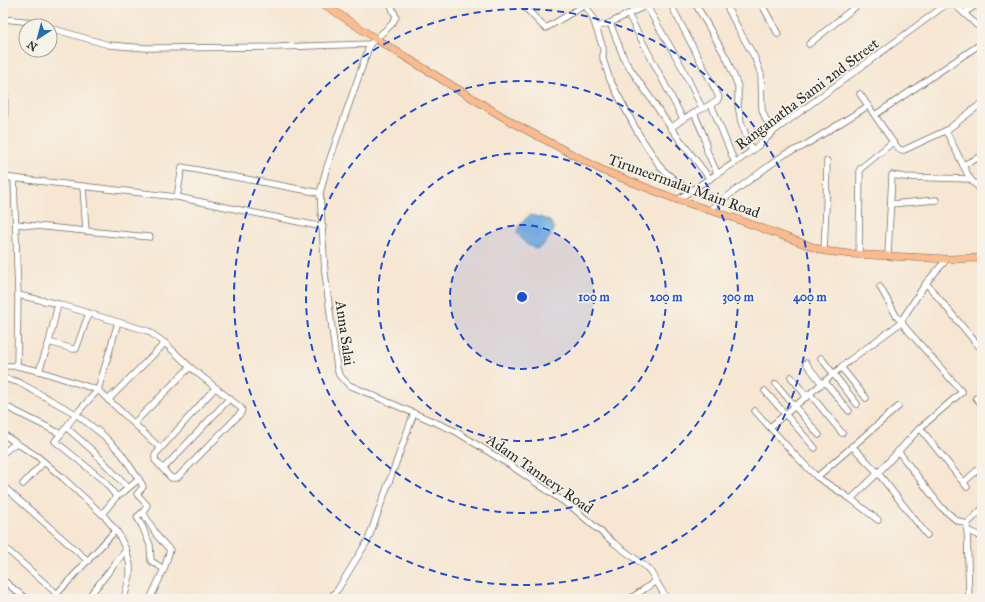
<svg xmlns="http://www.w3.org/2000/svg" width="985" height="602" font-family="'IM FELL Great Primer',serif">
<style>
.water{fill:#6bade0;stroke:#4b6c86}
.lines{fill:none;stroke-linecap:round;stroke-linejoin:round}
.minor-casing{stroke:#726c65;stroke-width:7}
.major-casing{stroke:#726c65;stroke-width:8}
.minor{stroke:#fff;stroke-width:5.5}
.major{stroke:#fbbb8c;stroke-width:7}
.ring{fill:none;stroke:#1d4ed8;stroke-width:2;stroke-dasharray:7 5}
.labels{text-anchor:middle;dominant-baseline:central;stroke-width:3.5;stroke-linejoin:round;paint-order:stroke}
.street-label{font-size:15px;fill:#2b2b2b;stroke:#f7f3e8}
.centre{fill:#1d4ed8;stroke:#f7f3e8;stroke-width:2}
.ring-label{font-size:12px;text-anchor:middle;font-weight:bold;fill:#1d4ed8;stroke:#f7f3e8;stroke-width:3.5;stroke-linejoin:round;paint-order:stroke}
</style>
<rect width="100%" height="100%" fill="#f7f3e8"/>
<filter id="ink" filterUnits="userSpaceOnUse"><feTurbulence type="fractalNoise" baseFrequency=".025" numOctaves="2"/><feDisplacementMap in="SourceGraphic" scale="8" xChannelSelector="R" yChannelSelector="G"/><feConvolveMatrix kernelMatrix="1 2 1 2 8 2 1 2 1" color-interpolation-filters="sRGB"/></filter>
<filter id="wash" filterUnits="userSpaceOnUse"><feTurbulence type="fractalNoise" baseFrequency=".012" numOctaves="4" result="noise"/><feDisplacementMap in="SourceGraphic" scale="16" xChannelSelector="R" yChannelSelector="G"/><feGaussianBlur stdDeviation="0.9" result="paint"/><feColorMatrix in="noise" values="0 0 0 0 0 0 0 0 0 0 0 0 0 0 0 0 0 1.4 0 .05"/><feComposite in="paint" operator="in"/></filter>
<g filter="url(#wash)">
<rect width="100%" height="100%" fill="#f6e6d2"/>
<path class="water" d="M531,215L549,220L554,227V230C550,237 545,245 537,249L526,244L517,233C518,226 525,218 531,215Z"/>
</g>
<g filter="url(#ink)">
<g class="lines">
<g class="minor-casing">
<g id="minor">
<path d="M390,3L396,17L392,24L370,44L326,170L320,193L325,273L337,368L339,375L349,385L455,431L513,467L573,508L614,543L645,566L650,571L667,599"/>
<path d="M521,3L543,26L546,28L585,5"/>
<path d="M584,3L592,16L603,48V59L610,80L638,133L661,168L677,182L691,190"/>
<path d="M670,3L719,97L717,101L683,119L671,128"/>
<path d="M695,3L727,59L738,86V105L741,122L752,151"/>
<path d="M725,3L740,32L754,56L761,74L762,110L766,120L774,131"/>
<path d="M761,3L778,34"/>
<path d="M953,3L982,30"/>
<path d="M646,5L682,67L702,108"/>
<path d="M524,7L529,3"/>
<path d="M964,13L979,3"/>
<path d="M628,14L683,119"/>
<path d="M3,19L23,21L42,26"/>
<path d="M610,23L625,61L671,128L710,179"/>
<path d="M596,27L610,23L651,3"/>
<path d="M50,28L109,45L145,48L278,47L370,44"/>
<path d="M809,44L860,3"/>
<path d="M3,74L5,78L4,177"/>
<path d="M860,94L893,142L900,150H904L947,130"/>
<path d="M982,103L947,130V133L970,179L978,187L982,194"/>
<path d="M711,104L735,163"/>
<path d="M694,113L704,136L707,151L717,173"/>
<path d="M875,115L982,43"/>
<path d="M963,165L982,156"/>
<path d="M3,177L177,197L323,227"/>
<path d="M14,179L18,295L17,366"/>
<path d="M177,197L182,167L320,193"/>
<path d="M678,200C709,176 747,160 774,131L948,3"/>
<path d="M891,204L936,200"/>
<path d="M709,210L785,154L802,147L868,106"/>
<path d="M16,224L86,231L83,186"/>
<path d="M86,231L150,237"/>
<path d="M824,251L826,207L827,161"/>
<path d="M859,254L860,169L893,142"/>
<path d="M888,255L892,175L904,177L970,179"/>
<path d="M926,283L982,350"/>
<path d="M18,295L58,304L148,331L165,343L190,367L241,408L242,410L241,413L177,478H171L155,460V455L215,388"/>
<path d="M49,342L73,349H76L89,313"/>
<path d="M821,358L857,404"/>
<path d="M806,363L822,384"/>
<path d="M3,366H17L39,371L98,390L160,448"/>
<path d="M841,367L866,398"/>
<path d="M39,371L49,342L58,304"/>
<path d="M791,377L807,397"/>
<path d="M3,378L18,382L76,414L103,435L121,453L142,484L143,487L137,494L147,505L144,511V514L158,537L170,550L164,569L150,599"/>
<path d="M825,382L849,411"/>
<path d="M776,384L819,435"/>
<path d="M765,391L815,448"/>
<path d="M810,394L842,433"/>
<path d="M976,398L982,405"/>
<path d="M108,400L165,343"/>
<path d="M3,405L61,434L76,414L98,390L118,322"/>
<path d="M755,411L795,455L817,477L851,499L878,520"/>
<path d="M134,423L190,367"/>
<path d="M770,427L850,360L902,322L897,317L880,287"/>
<path d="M67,428L93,451L128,488"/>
<path d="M920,428L967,487"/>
<path d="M3,434L16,443"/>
<path d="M61,434L55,441L104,481L116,496L120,495L139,479"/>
<path d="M852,446L878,473L927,535"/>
<path d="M898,451L941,507L956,520L967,524L969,599"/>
<path d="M3,453L16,443L37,456L63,478L104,516L118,533L126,550L130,565V575L124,599"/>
<path d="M163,469L230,398"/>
<path d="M817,477L898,407"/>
<path d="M964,482L982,466"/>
<path d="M23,484L44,462"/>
<path d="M3,486L88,561"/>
<path d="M851,499L878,473L920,428L962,392L904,326L902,322L903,318L926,283L947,259"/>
<path d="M144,511L137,517L142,526L150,545L151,561L164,569"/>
<path d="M102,514L117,496"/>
<path d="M967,524L982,509"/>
<path d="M967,530L982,537"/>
<path d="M3,546L57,594"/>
<path d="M3,580L26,599"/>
<path d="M52,599L116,530"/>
<path d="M87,599L126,550"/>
<path d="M329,599L338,589L368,540L414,413"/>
<path d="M630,599L656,581"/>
</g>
</g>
<g class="major-casing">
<path id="major" d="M322,3L376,39L513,123L604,171L678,200L734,218L824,251L850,254L947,259L982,258"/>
</g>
<use href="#minor" class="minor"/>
<use href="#major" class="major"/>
</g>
</g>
<circle cx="522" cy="297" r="72" fill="#1d4ed8" fill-opacity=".12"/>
<g class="ring">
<circle cx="522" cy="297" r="72"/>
<circle cx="522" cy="297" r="144"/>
<circle cx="522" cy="297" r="216"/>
<circle cx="522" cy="297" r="288"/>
</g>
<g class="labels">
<g class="street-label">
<text transform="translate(807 94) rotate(-37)">Ranganatha Sami 2nd Street</text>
<text transform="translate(684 186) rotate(20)">Tiruneermalai Main Road</text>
<text transform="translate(345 333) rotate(82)">Anna Salai</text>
<text transform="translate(540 474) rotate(35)">Adam Tannery Road</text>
</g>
</g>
<circle cx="522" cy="297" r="6" class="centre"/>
<g class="ring-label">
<text x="594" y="301">100 m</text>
<text x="666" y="301">200 m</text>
<text x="738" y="301">300 m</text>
<text x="810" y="301">400 m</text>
</g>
<rect width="985" height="602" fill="none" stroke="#f7f3e8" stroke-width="16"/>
<g transform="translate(38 38) rotate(216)"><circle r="19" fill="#f7f3e8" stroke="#a5a39c"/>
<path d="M0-3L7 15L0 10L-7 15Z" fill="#1f6fb2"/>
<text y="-6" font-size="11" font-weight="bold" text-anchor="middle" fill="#2b2b2b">N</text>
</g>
</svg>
